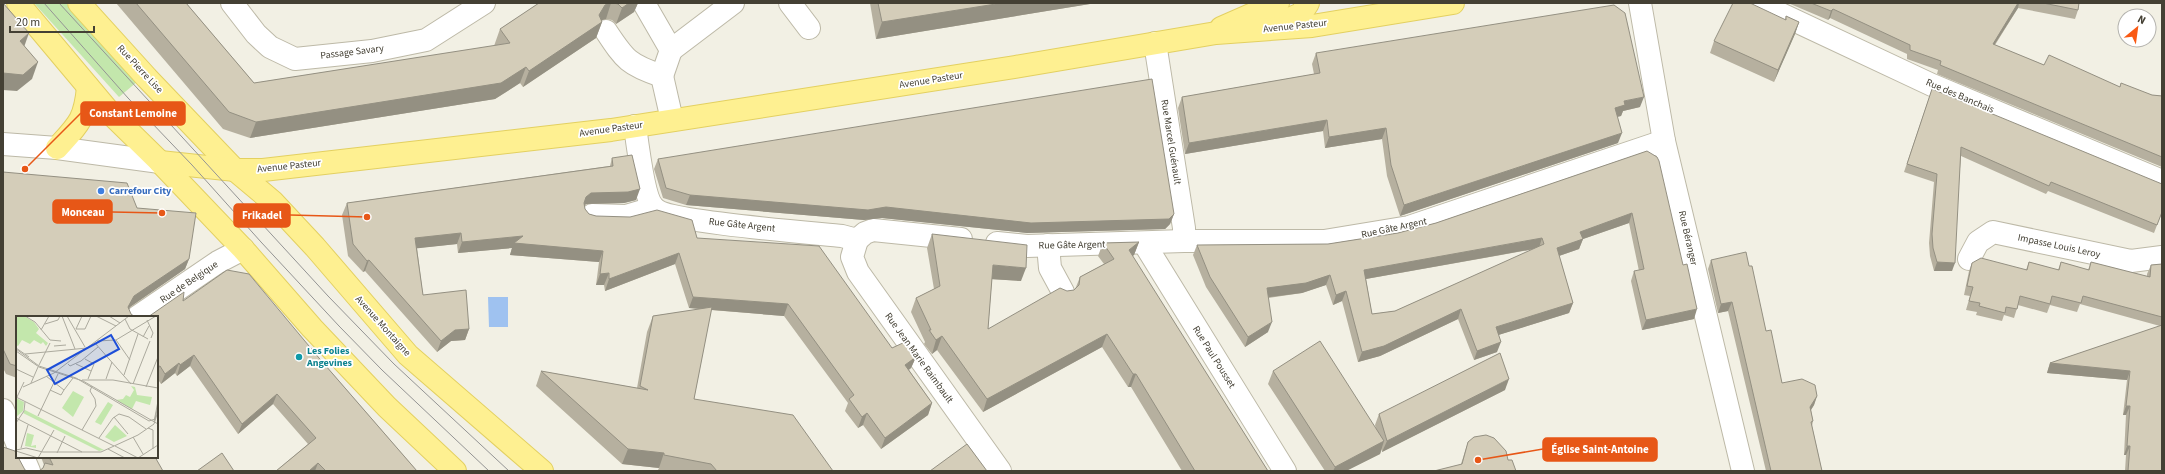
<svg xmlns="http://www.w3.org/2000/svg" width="2165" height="474" font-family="'Source Sans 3',sans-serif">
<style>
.green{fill:#c3e7ac}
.water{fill:#9fc2f0}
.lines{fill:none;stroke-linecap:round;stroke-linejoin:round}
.minor-casing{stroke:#bdb9a7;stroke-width:24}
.major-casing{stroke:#e3d061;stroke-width:24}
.minor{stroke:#fff;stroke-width:22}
.major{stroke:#fef091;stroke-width:22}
.tram{stroke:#949494;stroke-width:1}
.wall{fill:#b6b09f;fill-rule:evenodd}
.shaded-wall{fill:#949082}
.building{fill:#d4cdb9;stroke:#949082;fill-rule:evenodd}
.shop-dot{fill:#3f7fe0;stroke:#fff;stroke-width:1.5}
.culture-dot{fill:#0f9aa8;stroke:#fff;stroke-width:1.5}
.labels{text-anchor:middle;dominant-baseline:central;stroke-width:3.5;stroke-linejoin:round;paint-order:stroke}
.street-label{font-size:10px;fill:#444034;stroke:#fff}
.shop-label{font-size:10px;font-weight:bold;fill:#366cbe;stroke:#fff;text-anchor:start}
.culture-label{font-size:10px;font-weight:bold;fill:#0d838f;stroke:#fff;text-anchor:start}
.inset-road{fill:none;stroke:#acaa9e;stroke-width:1}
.view{fill:#1d4ed8;fill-opacity:0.15;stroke:#1d4ed8;stroke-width:2}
.inset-edge{fill:none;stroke:#444034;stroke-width:2}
.leader{fill:none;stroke:#e75717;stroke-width:1.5}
.callout-dot{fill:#e75717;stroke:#fff;stroke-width:1.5}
.callout{fill:#e75717;stroke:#e75717;stroke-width:1.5}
.callout-label{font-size:11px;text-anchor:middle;font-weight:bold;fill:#fff}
</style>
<rect width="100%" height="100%" fill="#f2f0e4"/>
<path class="green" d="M34,3H66L138,81L119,97Z"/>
<path class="water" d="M488,297H508V327H489Z"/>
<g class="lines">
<g class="minor-casing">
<g id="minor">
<path d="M232,3L256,34L270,47L295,59L372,51L426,40L484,3"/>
<path d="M790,3L809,28"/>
<path d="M1640,3L1664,141L1743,471"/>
<path d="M1762,3L1766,7L1932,85L2162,181"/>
<path d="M606,31C625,60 629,65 662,76L671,50L645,5"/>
<path d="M1155,43L1184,228V241"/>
<path d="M671,50L733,3"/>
<path d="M662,76L672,120"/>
<path d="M635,126C637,141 644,199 654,208C667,222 814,233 842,236L857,240L865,233L873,230L961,239"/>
<path d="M3,144L57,148L160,162"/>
<path d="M592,215L626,216L653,208"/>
<path d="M857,240L852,257L858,272L1000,471"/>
<path d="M997,243L1027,246L1184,241H1324L1409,227L1664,141"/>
<path d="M1144,243L1285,471"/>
<path d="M1048,245L1050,268L1063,292"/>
<path d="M1969,259L1978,242L1993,232L2131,261L2162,257"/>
<path d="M137,317L218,262L243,249"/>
<path d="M3,410L17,443"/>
<path d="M23,457L29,471"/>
</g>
</g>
<g class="major-casing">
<g id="major">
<path d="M18,3L111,114L160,162L243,249L312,328L387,407L455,471"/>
<path d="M79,3L147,78L235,170L273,202L315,247L408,355L542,471"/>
<path d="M1275,25L1301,14L1308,3"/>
<path d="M1221,28L1278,3"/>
<path d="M57,148C78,125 85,120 88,87"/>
<path d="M160,162L235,170H263L611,130L1015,67L1216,33L1312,26L1453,3"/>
</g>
</g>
<use href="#minor" class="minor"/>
<use href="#major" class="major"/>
<g class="tram">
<path d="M44,3L128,98L192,165L261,242L339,326L382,370L489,471"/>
<path d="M59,3L328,296L394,364L509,471"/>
</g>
</g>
<g class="wall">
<path d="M116,3H186L254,83L494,46L500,29L539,3H638L634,12L616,24L612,20L606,19L601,20L602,22L596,38L523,87L520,83L495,99L250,138L223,129Z"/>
<path d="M870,3H1096L876,39Z"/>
<path d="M1788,3H2079L2078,10L2075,19L2018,8L1995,45L2044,65L2120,87L2152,95L2162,96V167L1937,74L1938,70L1907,59V54L1830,18L1828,20Z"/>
<path d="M1786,16L1799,22L1795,34L1774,82L1710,53L1714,41L1785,19Z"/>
<path d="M1316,53L1640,107L1623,111L1621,116L1617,117L1618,143L1400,216L1387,176L1382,139L1325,148L1323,131L1185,154L1178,108L1182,97L1314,74L1312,64Z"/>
<path d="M1932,89L2162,212L2154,233L2048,191L2046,194L1961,156L1952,271H1934L1930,256L1929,243L1934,182L1904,172Z"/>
<path d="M1647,151L1694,319L1642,330L1631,281L1634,271H1639L1629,223L1583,239L1579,249L1559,256L1573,303L1569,313L1498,335L1497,352L1474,360L1458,319L1380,356L1358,362L1342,301L1333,305L1326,285L1302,293L1268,298V332L1245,347L1206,287L1193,255L1197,245L1328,244L1398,233L1436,223ZM1535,249L1395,311L1372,314L1366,279Z"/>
<path d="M612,158L636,200L624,203L586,204L584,206L585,209L589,214L596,216L697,238L892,348L916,357L911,368L909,370L932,403L928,415L881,449L863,425L858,428L845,411L848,403L784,316L711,310L694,399L833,471H663L658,470L659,468L622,464L536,386L541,371L637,388L647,332L653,316L701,309L689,308L675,264L605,291L604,285H596L599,262L510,255L512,248L458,253L457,244L417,248L423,295L469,329L465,340L451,341L437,352L365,271L363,272L348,256L342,215L347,203L610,166Z"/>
<path d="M658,159L1174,214L1170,224L1165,229L1027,233L882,218L864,220L686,205L663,198L654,169Z"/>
<path d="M3,172L137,208L189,259L185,269L130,307L17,317V378L6,374L3,368Z"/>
<path d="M932,234L1021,281L992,279L988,329L1067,291L1074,290L1076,287L1080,277L1104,264L1098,256L1103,243L1139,242L1134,255L1132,256L1268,471H1182L1131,387H1128L1102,347L983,412L937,350L932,354L924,344L925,342L911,312L916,298L934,289L927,248Z"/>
<path d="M1711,260L1749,266L1766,331L1782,383L1817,396L1814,405L1811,410L1813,421L1812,426L1822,471H1766L1728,311L1718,313L1708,269Z"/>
<path d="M2029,262L2058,270L2061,262L2088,270L2091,262L2147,277V274L2151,265L2162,264V471H2125L2126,455H2124L2126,415H2123L2127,380L2047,373L2050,363L2160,326L2080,304L2077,312L2050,305L2047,313L2018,305L2014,318L2004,315L2002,321L1976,315L1977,312L1966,310L1970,296L1964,295L1969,271L1972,263L2026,270Z"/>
<path d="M183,301L319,358L417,471H276L308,444L273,404L238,434L190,366L177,376L175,373L161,384L157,378V317Z"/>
<path d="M1273,371L1376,429L1375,425L1379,414L1505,390L1382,452V449L1380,454L1346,471H1325L1268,384Z"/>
<path d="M1468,442L1508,460L1461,464Z"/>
<path d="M41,457H155L43,468L44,465Z"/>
</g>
<g class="shaded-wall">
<path d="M610,3H611L606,19L599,21L602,22L596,38L523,87L529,71L599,15L605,5Z"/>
<path d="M629,3H638L634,12L616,24L622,8Z"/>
<path d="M1002,3H1096L876,39L882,22Z"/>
<path d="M2018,3H2019L2018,8L1989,53L1993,44Z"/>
<path d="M1833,9L1830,18L1828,20L1831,11Z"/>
<path d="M1799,22L1795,34L1774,82L1778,70Z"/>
<path d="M29,33L23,50L20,41Z"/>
<path d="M38,62L32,79L17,91L3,90V73Z"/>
<path d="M526,67L520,83L495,99L250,138L256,122Z"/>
<path d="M1644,97L1640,107L1623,111L1621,116L1611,118L1615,108L1624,101Z"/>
<path d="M1327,120L1323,131L1185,154L1189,143Z"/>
<path d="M1386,128L1382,139L1325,148L1329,137Z"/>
<path d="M1622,133L1618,143L1400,216L1404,205Z"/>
<path d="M640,189L636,200L624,203L586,204L582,208L586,197L591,193Z"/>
<path d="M690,195L886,207L1174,214L1170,224L1165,229L1027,233L882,218L864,220L686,205Z"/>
<path d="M1632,213L1629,223L1583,239L1579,249L1553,258L1557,248L1580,232Z"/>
<path d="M461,233L457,244L411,249L415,238Z"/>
<path d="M523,236L603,251L599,262L510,255L512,248L458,253L462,242Z"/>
<path d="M1542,238L1539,248L1360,280L1364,270Z"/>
<path d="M1139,242L1134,255L1124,263L1129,250Z"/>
<path d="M679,253L675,264L605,291L609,279Z"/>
<path d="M189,259L185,269L130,307L125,317L128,307L134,296Z"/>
<path d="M369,260L365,271L363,272L367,261Z"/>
<path d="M1937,262L1955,263L1952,271H1934Z"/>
<path d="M993,265L1026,268L1021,281L989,279Z"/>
<path d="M609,273L604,285H596L600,274Z"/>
<path d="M1330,275L1326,285L1302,293L1263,298L1267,288Z"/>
<path d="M1346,291L1342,301L1333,305L1336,295Z"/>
<path d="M693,297L788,304L784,316L689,308Z"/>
<path d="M1732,302L1728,311L1718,313L1721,304Z"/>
<path d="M1573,303L1569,313L1492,337L1496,327Z"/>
<path d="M1461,309L1458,319L1380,356L1358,362L1362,352Z"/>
<path d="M1697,309L1694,319L1642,330L1646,320Z"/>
<path d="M1272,322L1268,332L1245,347L1248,337Z"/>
<path d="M469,329L465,340L451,341L437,352L441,341L455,330Z"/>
<path d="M1107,334L1102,347L983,412L987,399Z"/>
<path d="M942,336L937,350L932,354L936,340Z"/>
<path d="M1501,342L1497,352L1474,360L1477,351Z"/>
<path d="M194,355L190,366L177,376L180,365Z"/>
<path d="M916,357L911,368L900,376L905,365Z"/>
<path d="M179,363L175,373L161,384L165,374Z"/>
<path d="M2050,363L2130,371L2127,380L2047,373Z"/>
<path d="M160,366L157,373V367Z"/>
<path d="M1133,374H1136L1131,387H1128Z"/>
<path d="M1509,379L1505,390L1382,452L1387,441Z"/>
<path d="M277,394L273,404L238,434L242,424Z"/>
<path d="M1817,396L1814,405L1807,416L1810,407Z"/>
<path d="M932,403L928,415L881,449L885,438Z"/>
<path d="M2126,406H2130L2126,415H2123Z"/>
<path d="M867,413L863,425L858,428L862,417Z"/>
<path d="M1384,441L1380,454L1346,471H1333L1335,467Z"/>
<path d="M2127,446H2130L2126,455H2124Z"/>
<path d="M628,449L664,453L659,468L622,464Z"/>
<path d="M318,463L315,471H309Z"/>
</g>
<g class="building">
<path d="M3,3L29,33L20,41L38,62L23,75L3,73Z"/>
<path d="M136,3H186L254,83L510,43L500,29L539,3H610L605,5L599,15L602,22L529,71L526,67L501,83L256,122L229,112Z"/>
<path d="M614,3H629L622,8L618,4Z"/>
<path d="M878,3H1002L882,22Z"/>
<path d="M1733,3H1750L1786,20V16L1799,22L1778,70L1714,41Z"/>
<path d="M1811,3H2018L1993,44L2044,65L2049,55L2120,87L2121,83L2152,95L2162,96V157L1940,65L1941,61L1910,50V45L1833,9L1831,11Z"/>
<path d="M2043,3H2079L2078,10Z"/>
<path d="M1614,5L1625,13L1644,97L1624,101L1625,105L1615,108L1622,133L1404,205L1391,165L1386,128L1329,137L1327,120L1189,143L1182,97L1320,73L1316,53Z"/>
<path d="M1152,79L1174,214L1169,219L1031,223L886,207L868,210L690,195L666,188L658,159Z"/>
<path d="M1932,89L2162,184V212L2157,225L2051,182L2049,186L1961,147L1955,263L1937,262L1933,248L1932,234L1937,174L1907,164Z"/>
<path d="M1647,151L1657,157L1659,161L1683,265L1687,264L1697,309L1646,320L1634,271L1644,269L1632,213L1580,232L1583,239L1557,248L1573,303L1496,327L1501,342L1477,351L1461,309L1384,346L1362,352L1346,291L1336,295L1330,275L1306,283L1267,288L1272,322L1248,337L1210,277L1197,245L1328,244L1398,233L1436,223ZM1542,238L1544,244L1395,311L1372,314L1364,270Z"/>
<path d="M632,155L640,189L628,192L591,193L586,197L584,203L585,209L589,214L596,216L630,217L657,210L692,220L697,238L819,246L892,348L905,342L916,357L905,365L932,403L885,438L867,413L862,417L849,399L854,395L788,304L693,297L679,253L609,279V273L600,274L603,251L514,243L523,236L462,242L461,233L415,238L423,295L466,290L469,329L455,330L441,341L369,260L367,261L353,244L347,203L613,166L612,158Z"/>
<path d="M3,172L127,183L137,208L196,213L189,259L134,296L128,307L131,314L135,317H17V366L10,364L3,349Z"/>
<path d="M932,234L1027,245L1026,268L993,265L988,329L1060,288L1067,291L1074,290L1079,285L1080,277L1114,259L1103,243L1139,242L1129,250L1268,471H1195L1136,374H1133L1107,334L987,399L942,336L936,340L929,330H931L916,298L940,286Z"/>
<path d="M1746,252L1749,266H1752L1766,331L1771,330L1782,383L1802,379L1815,385L1817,396L1810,407L1813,421L1811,422L1822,471H1771L1732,302L1721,304L1711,260Z"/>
<path d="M1981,258L2027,270L2029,262L2059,270L2061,262L2089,270L2091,262L2150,277L2151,265L2162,264V317L2083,296L2081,303L2052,296L2050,304L2020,296L2017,309L2006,307L2005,313L1979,306L1980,303L1969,301L1973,287L1967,286L1972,263Z"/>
<path d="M227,270L249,274L319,358L417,471H326L318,463L309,471H276L316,438L277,394L242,424L194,355L180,365L179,363L165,374L160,366L157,367V317H148L184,292L183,301Z"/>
<path d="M712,307L694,399L793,415L833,471H717L711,464L664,455V453L628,449L541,371L648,390L640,386L653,316Z"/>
<path d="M2162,325V471H2128L2130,446H2127L2130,406H2126L2130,371L2050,363Z"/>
<path d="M1320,341L1384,441L1335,467L1273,371Z"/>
<path d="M1500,353L1509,379L1387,441L1379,414Z"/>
<path d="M1486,435L1494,438L1506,451L1508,460H1512L1516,471H1434L1462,464L1468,442L1474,437Z"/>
<path d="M967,444L987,471H930Z"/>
<path d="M3,447L15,451L17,455V457H18L25,470L27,471H3Z"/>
<path d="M222,453L234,471H197Z"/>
<path d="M49,457H155L163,471H39L43,468L45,463L53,465Z"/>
</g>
<circle class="shop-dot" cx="101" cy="191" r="4"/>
<circle class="culture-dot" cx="299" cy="357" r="4"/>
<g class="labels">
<g class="street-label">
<text transform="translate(1295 26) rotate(-6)">Avenue Pasteur</text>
<text transform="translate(352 52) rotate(-7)">Passage Savary</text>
<text transform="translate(140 69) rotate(47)">Rue Pierre Lise</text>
<text transform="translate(931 80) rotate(-9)">Avenue Pasteur</text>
<text transform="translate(1960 96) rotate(23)">Rue des Banchais</text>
<text transform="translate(611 129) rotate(-8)">Avenue Pasteur</text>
<text transform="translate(1171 142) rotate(81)">Rue Marcel Guénault</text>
<text transform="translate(289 166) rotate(-6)">Avenue Pasteur</text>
<text transform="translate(742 225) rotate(6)">Rue Gâte Argent</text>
<text transform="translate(1394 228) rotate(-12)">Rue Gâte Argent</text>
<text transform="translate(1688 238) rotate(77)">Rue Béranger</text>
<text transform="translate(1072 245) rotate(-1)">Rue Gâte Argent</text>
<text transform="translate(2059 246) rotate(12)">Impasse Louis Leroy</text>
<text transform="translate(189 282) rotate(-34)">Rue de Belgique</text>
<text transform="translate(383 326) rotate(48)">Avenue Montaigne</text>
<text transform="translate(1214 357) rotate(58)">Rue Paul Pousset</text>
<text transform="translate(919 358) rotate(54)">Rue Jean Marie Raimbault</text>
</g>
<g class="shop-label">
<text x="109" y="191">Carrefour City</text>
</g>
<g class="culture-label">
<text x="307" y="351">Les Folies<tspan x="307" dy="12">Angevines</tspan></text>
</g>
</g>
<g transform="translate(16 316)">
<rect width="142" height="142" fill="#f2f0e4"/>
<path d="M0,0H8L18,6L23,13L20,17L32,27L30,30L27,26L25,28L18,24L14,28L6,24L2,30L0,29ZM115,70L119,71L121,79L136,81L134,89L120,85L116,93L100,84L107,83L110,79L114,81L118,74ZM57,75L68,81L57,101L46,92ZM0,82L8,86L7,95L0,101ZM92,86L97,89L85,109L79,106ZM9,94L88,134L83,135L7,97ZM99,109L111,120L98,126L89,121ZM11,117L18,119L15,130L20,129V132L9,130Z" fill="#c3e7ac"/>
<path class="inset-road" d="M9,0L19,6L34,24L45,25M46,0L59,33M51,0L69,31M80,0L100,10M93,0L104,7M109,3L114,13L132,23M131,4L137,17L135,22M29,8L42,4L44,0M60,13H69L75,0M60,13L66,0M25,14L33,0M127,21L133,10M100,24L114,44M81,25L100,24L140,0M79,27L115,68M38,30L50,29M0,32L13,41M0,33L23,50L60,62L133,105L139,103L142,89M0,35L23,51L67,65L142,108M9,38L71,32M69,43L78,48L72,63M52,48L54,50L65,45L82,31M60,48L75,55M23,49L34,27M0,53L17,61M38,57L113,0M108,59L122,18M30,60L48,74L57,62M90,63L96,46M66,64H97L142,72M15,67L22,51M117,68L134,25M7,71L38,57M130,71L142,41M34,74L45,79L48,74M0,81L98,130M1,81L8,66M22,100L42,58M98,101L112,118M0,102L66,136M138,106L142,85M0,107L8,95L9,86M132,112L137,114V133M66,114L80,90L79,83L74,75L76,70M117,121L127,138M83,122L97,102L103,98L113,101L130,113M99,130L122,142M5,132L12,109M92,133L109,142M0,134L10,132L27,136H85L122,119L138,108L142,95M0,135L22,142M41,137L49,120M22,142L38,114M122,142L142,129"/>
<path class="view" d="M95,19L103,33L39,68L31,54Z"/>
<rect width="142" height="142" class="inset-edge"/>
</g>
<path class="leader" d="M25 169L81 113M162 213L112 212M367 217L290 215M1478 460L1543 449"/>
<g class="callout-dot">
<circle cx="25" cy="169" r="4"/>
<circle cx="162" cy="213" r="4"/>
<circle cx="367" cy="217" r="4"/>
<circle cx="1478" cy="460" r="4"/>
</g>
<g class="callout">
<rect x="81" y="102" width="104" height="23" rx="4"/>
<rect x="53" y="200" width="59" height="23" rx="4"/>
<rect x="234" y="204" width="56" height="23" rx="4"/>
<rect x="1543" y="438" width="114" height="23" rx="4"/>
</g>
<g class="callout-label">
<text x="133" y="117">Constant Lemoine</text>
<text x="83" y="216">Monceau</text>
<text x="262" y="219">Frikadel</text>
<text x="1600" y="453">Église Saint-Antoine</text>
</g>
<rect width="2165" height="474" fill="none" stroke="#444034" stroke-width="8"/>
<g transform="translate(2137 28) rotate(29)"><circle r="19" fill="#ffffff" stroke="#b4b3ae"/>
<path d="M0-3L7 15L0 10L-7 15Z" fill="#f95a14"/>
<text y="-6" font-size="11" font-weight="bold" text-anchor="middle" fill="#444034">N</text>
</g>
<path d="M10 26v6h84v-6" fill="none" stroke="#444034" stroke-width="2"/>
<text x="16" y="26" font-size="12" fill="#444034" stroke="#ffffff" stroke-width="3" paint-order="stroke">20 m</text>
</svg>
